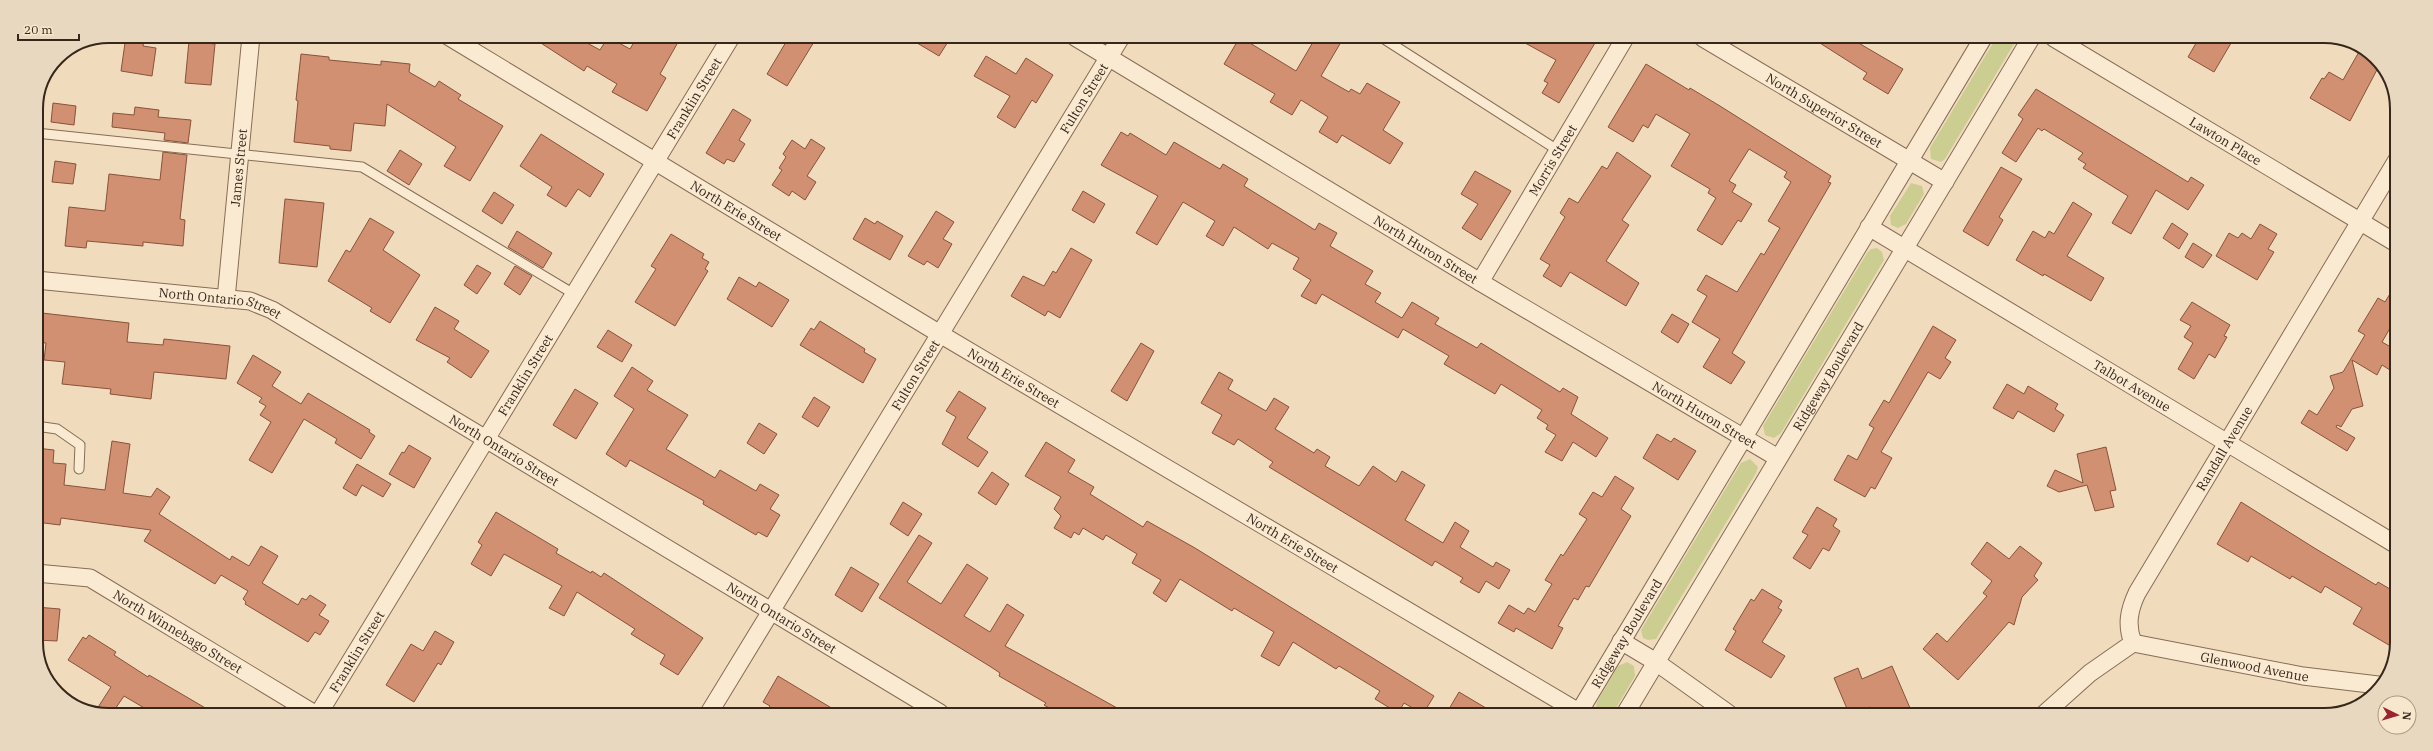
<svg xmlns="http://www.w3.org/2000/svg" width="2433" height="751" font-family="'IBM Plex Serif',serif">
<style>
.green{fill:#ccce91}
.building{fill:#d09071;stroke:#89523a}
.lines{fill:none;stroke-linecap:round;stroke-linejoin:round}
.lane-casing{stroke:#886c56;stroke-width:11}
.street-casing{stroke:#886c56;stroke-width:19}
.lane{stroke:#faead1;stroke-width:9}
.street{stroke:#faead1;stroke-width:17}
.labels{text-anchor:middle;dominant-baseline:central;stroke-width:4;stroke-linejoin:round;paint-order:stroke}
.street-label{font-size:13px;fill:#37261b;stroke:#f7e7cd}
.rim{fill:none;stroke:#37261b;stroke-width:2}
</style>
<rect width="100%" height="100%" fill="#f0dcbd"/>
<g class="green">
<path d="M1996,38L2017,39L1945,159L1941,162L1931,159L1930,148Z"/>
<path d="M1911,183L1922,186L1924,194L1906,224L1898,228L1891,225L1890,216Z"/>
<path d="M1877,248L1882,252L1884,260L1781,433L1774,438L1765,435L1763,426L1867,253L1871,249Z"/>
<path d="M1750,459L1758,467L1756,473L1656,639L1648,640L1643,638L1641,630L1741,463Z"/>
<path d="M1627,662L1634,666L1635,676L1613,713L1601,714L1596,709L1597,702L1618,666Z"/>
</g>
<g class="building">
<path d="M126,36H145L143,46L156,48L152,76L121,71Z"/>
<path d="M530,36L576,37L600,50L608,37L630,49L637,37H663L677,44L660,74L666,78L647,111L612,92L617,84L587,66L584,71Z"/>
<path d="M789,37H817L787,86L767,74Z"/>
<path d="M907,37H951L939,56Z"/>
<path d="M1240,37L1296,71L1316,37H1344L1321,76L1349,92L1351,89L1360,94L1367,83L1400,102L1383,130L1403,143L1390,164L1342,135L1337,143L1319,132L1328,117L1301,100L1292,115L1270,102L1275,94L1224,64Z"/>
<path d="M1516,38H1598L1559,103L1542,93L1548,83L1544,81L1556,60Z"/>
<path d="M1812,38H1850L1903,69L1888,94L1863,79L1867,73Z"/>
<path d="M2199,38H2234L2214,72L2188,57Z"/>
<path d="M189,41L215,44L211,85L185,83Z"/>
<path d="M2360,50L2380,64L2350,121L2310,98L2322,78L2324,79L2329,72L2343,80Z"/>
<path d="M301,54L329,57V60L381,65V61L410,64L409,72L435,87L439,81L461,95L458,99L503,126L470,181L444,166L456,147L387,104L385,126L354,123L351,151L330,149V146L294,142L298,101L296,100Z"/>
<path d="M986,56L1016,74L1026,58L1053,75L1036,103L1032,100L1015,128L997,117L1010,96L974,76Z"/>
<path d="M1646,64L1689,90L1690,88L1720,106L1831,176L1828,182L1831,183L1732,353L1745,362L1731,384L1703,367L1720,339L1692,322L1707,296L1697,290L1706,275L1737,292L1761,253L1764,255L1780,228L1768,221L1791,182L1784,177L1787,172L1749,149L1729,181L1736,185L1732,192L1752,204L1741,222L1738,220L1722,245L1697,230L1716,198L1708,193L1710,189L1671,166L1690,134L1656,114L1648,128L1643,125L1633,142L1608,127Z"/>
<path d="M2036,89L2188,182L2191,177L2204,185L2188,210L2156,190L2131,234L2112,223L2128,196L2083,168L2086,164L2078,159L2083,153L2044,129L2042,131L2038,128L2016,162L2002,153L2023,119L2018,115Z"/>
<path d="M53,103L76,106L74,125L51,122Z"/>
<path d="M135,107L159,110L158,117L191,120L188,143L164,140L165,133L112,127L113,113L134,115Z"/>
<path d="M733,109L751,120L739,140L745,144L734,162L727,159L724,164L706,153Z"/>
<path d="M1121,132L1128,136L1130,133L1166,155L1174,142L1220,169L1223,164L1248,179L1244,186L1315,230L1319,223L1337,233L1330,246L1373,271L1365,284L1381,293L1375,302L1402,318L1412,302L1439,318L1435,324L1477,348L1481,343L1560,392L1563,388L1578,397L1571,414L1608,438L1596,457L1573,442L1562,461L1545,452L1556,435L1546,429L1548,425L1537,418L1542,410L1501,384L1495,394L1444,364L1449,356L1403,329L1398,338L1322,294L1316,304L1301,296L1311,280L1293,269L1299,258L1272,243L1268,249L1234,227L1223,246L1206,236L1215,221L1183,202L1157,245L1136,233L1158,196L1101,165Z"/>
<path d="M541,134L604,174L590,197L578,189L566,207L547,195L552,187L520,166Z"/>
<path d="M811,139L825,148L807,176L816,182L805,200L792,191L789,196L772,185L782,170L779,168L786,157L783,154L792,140L805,149Z"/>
<path d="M400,150L422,164L409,185L387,171Z"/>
<path d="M163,152L187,155L180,219L185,220L183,246L143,242V246L87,241L86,248L65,246L69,207L105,211L109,174L160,180Z"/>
<path d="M1617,152L1651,176L1622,220L1629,225L1606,261L1639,283L1626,306L1570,272L1561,287L1543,276L1550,265L1540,259L1565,217L1560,213L1569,198L1578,203L1602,166L1607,169Z"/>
<path d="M55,161L76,164L73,184L52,182Z"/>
<path d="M2001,167L2022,179L1999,217L2003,220L1988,246L1963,231Z"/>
<path d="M1475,171L1511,191L1481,240L1462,228L1478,204L1461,194Z"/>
<path d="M1083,191L1105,204L1094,223L1072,210Z"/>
<path d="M494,192L514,205L502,224L482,211Z"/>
<path d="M285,199L324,203L317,267L279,263Z"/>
<path d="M2073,202L2092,214L2067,256L2104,278L2091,301L2044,274L2043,276L2016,260L2033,231L2045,238L2049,231L2054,234Z"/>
<path d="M936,211L954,222L943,239L952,244L938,268L927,261L924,265L908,256Z"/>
<path d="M370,218L394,232L383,250L420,275L390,323L370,311L372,308L328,281L346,250L350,252Z"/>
<path d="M865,218L875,224L877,221L903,236L890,260L853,239Z"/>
<path d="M2172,223L2188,234L2179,249L2163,238Z"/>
<path d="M2260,224L2277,234L2268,249L2274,252L2257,280L2216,256L2229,233L2238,238L2242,233L2251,239Z"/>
<path d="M517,231L552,253L543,268L508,247Z"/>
<path d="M671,234L704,254L702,258L709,262L705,269L708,271L675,326L635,302L656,269L651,266Z"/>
<path d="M2193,243L2212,255L2203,268L2185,257Z"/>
<path d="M1071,248L1092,260L1060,318L1048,311L1045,316L1011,296L1023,276L1044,286L1053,271L1056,273Z"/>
<path d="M477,265L491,273L477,294L464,285Z"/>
<path d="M515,266L532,276L520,295L504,284Z"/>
<path d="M739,277L756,287L759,282L789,300L772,327L727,299Z"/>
<path d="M2396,284V318L2382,342L2396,350V359L2390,370L2382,365L2377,375L2352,360L2363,406L2352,409L2341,427L2337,425L2336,427L2355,438L2347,451L2301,423L2309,410L2317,415L2334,388L2330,376L2343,372L2365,335L2358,331L2378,298L2385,302Z"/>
<path d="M2192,302L2230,325L2224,336L2227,337L2215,358L2209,354L2194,379L2178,369L2193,343L2184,337L2191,326L2180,320Z"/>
<path d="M435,307L459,321L454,329L489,351L471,378L447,362L450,358L416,340Z"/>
<path d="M42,313L129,323L127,342L163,345L164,339L230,346L226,379L154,372L151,399L110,394L111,389L62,384L65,362L44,360L46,343L36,342L38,320H42Z"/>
<path d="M1672,314L1689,324L1678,343L1661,332Z"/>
<path d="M820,321L865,349L864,352L876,359L863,383L800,345L811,328L814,330Z"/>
<path d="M1933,326L1956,340L1945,358L1951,362L1940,379L1928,372L1881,452L1892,458L1875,489L1871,487L1865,497L1834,480L1848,455L1857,460L1874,428L1869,425L1884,400L1889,403Z"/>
<path d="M608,330L632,345L622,362L597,347Z"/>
<path d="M1141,343L1154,351L1127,401L1111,391Z"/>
<path d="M253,355L281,372L272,386L301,404L308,393L370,430L369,432L375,436L361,459L335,443L337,439L304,419L272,473L249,460L271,422L260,415L266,406L259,402L262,398L237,383Z"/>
<path d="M632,367L653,381L647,390L688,415L666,449L715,478L720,470L756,491L760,484L779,495L770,509L780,515L767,537L758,532L756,535L703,504L704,501L630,460L626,467L606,454L634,409L614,396Z"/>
<path d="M1219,372L1233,380L1228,389L1266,411L1274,398L1289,407L1275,429L1314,453L1317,449L1330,457L1325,466L1359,486L1373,466L1396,482L1402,471L1425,485L1405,520L1443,543L1455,522L1469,531L1460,547L1493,567L1496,562L1510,570L1499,589L1486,581L1479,593L1460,582L1463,578L1435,561L1432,566L1269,467L1273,462L1238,439L1234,445L1212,433L1222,415L1201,403Z"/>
<path d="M2007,384L2024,394L2028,386L2058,404L2055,409L2064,415L2054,432L2018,411L2013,419L1993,408Z"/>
<path d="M575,389L598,403L576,439L553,425Z"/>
<path d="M959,391L986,408L967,438L988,452L978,467L942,444L956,417L946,411Z"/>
<path d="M814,397L830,407L818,427L802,417Z"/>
<path d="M759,423L777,434L764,454L747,443Z"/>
<path d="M1657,434L1671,442L1674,438L1696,451L1678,480L1643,458Z"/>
<path d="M112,441L130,444L123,493L151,497L157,488L170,497L159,514L230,560L232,556L249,566L261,546L278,556L262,583L298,605L302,598L306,600L310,595L326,605L319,615L329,621L320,635L315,632L308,642L245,604L246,602L243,599L248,591L221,575L215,584L144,541L151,530L61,518L60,525L36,522V448L54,450L53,463L66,464L64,485L105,490Z"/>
<path d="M1046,442L1075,460L1068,472L1094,487L1090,494L1143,527L1147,521L1195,548L1434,696L1423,714L1404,703L1398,713L1375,699L1380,691L1339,666L1336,669L1293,642L1279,666L1261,656L1274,632L1234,608L1232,611L1180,579L1166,602L1153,593L1161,580L1132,563L1137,554L1106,535L1103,540L1083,528L1079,535L1074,532L1071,538L1054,528L1061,516L1054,509L1061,497L1025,476Z"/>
<path d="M409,445L431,458L414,488L389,474L402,452L404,453Z"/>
<path d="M2106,447L2116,490L2110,491L2114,507L2095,511L2087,485L2059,492L2047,486L2055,470L2083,483L2077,454Z"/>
<path d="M357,464L391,484L383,497L362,485L356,496L343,488Z"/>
<path d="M992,472L1009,484L996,505L978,493Z"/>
<path d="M1615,476L1634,488L1621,509L1631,516L1589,587L1586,586L1578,600L1574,598L1558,626L1563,628L1552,649L1516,628L1514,632L1498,623L1509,605L1524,614L1528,608L1535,612L1552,584L1545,580L1561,554L1563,556L1587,519L1579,514L1593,492L1602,497Z"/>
<path d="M903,502L922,514L908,536L890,524Z"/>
<path d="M2241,502L2316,549L2376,585L2378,582L2395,592L2394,648L2353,624L2362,608L2325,586L2321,593L2292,576L2290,579L2251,556L2248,562L2217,544Z"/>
<path d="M1817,507L1837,519L1833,526L1840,531L1829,551L1823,548L1810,569L1793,558L1808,535L1802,532Z"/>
<path d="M496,512L558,549L556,553L591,573L592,571L601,577L604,573L703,638L678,675L660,664L665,655L631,634L635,629L577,592L564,616L549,608L562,586L504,554L491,576L471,564L482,545L478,542Z"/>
<path d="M919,535L932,543L907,582L941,604L967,564L988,578L964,616L990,632L1007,604L1024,615L1005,646L1128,714H1082L1074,707L1071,714H1059L1044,705L1046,703L999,676L1000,673L991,667L879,598Z"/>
<path d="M1987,542L2009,559L2020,546L2042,563L2034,576L2038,580L2022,597L2014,625L2009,622L1958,680L1923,649L1937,633L1947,642L1987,596L1983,593L1992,581L1971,564Z"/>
<path d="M851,567L879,584L862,612L835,595Z"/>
<path d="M1762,589L1782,601L1778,608L1782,610L1762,642L1785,656L1771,678L1725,650L1736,631L1733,629L1751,599L1754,601Z"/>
<path d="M36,607L60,609L57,641L36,640Z"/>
<path d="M435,631L454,642L441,665L438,663L414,702L386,685L411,644L423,651Z"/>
<path d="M89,635L116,652L114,655L148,677L149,675L214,713L151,712L124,696L113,712H95L111,687L68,660L83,637L86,639Z"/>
<path d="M1892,666L1910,708L1895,714H1874L1870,707L1857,712L1855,708L1848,711L1834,678L1858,668L1862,679Z"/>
<path d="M778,676L813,697L840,713H765L770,706L763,702Z"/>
<path d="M1459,692L1496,714H1446Z"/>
</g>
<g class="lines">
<g class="lane-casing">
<g id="lane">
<path d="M1381,37L1559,151"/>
<path d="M36,133L362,167L574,294"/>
<path d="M36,426L57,429L80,445L79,469"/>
</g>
</g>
<g class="street-casing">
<g id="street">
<path id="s1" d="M448,36L940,334L1582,714"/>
<path id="s2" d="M1075,37L1480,282L1778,458"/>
<path id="s3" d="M1703,38L1945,182"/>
<path id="s4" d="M2054,38L2396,243"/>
<path id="s5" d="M1869,227L2395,544"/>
<path id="s6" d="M36,280L250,301L272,310L940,713"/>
<path id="s7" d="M1480,282L1625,38"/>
<path id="s8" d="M226,299L251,36"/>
<path id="s9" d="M36,573L90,578L313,713"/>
<path d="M1621,641L1656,662L1729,714"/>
<path id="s10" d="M2133,643L2303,676L2378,685"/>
<path id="s11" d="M319,713L731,37"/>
<path id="s12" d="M709,713L1121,37"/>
<path id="s13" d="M1578,714L1983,38"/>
<path id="s14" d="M1625,714L2031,38"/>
<path id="s15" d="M2043,715L2090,673L2133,643C2126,625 2129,610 2137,593L2397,160"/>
</g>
</g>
<use href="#lane" class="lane"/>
<use href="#street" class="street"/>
</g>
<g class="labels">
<g class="street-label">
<text stroke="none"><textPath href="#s11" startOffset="720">Franklin Street</textPath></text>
<text stroke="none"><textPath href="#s12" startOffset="720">Fulton Street</textPath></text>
<text stroke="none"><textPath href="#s3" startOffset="141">North Superior Street</textPath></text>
<text stroke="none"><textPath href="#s4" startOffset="200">Lawton Place</textPath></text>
<text stroke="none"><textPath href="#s7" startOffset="142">Morris Street</textPath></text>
<text stroke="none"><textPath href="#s8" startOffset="132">James Street</textPath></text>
<text stroke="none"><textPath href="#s1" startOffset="337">North Erie Street</textPath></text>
<text stroke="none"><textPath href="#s2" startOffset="410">North Huron Street</textPath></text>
<text stroke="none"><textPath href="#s6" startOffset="186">North Ontario Street</textPath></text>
<text stroke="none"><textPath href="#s11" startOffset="396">Franklin Street</textPath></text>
<text stroke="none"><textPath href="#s12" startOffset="396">Fulton Street</textPath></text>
<text stroke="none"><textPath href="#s14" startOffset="394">Ridgeway Boulevard</textPath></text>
<text stroke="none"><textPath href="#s1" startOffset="661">North Erie Street</textPath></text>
<text stroke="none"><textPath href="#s5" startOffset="307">Talbot Avenue</textPath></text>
<text stroke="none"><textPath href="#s2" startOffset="734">North Huron Street</textPath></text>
<text stroke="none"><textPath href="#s15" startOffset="336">Randall Avenue</textPath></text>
<text stroke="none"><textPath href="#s6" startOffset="510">North Ontario Street</textPath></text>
<text stroke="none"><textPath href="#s1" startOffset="985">North Erie Street</textPath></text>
<text stroke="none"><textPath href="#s6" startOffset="834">North Ontario Street</textPath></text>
<text stroke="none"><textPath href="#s9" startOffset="157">North Winnebago Street</textPath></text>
<text stroke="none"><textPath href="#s13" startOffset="94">Ridgeway Boulevard</textPath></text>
<text stroke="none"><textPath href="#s11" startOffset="72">Franklin Street</textPath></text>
<text stroke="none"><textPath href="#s10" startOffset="124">Glenwood Avenue</textPath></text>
</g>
</g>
<path d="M0 0H2433V751H0ZM109 43H2324A66 66 0 0 1 2390 109V642A66 66 0 0 1 2324 708H109A66 66 0 0 1 43 642V109A66 66 0 0 1 109 43Z" fill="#e8d8bf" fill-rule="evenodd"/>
<path class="rim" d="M109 43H2324A66 66 0 0 1 2390 109V642A66 66 0 0 1 2324 708H109A66 66 0 0 1 43 642V109A66 66 0 0 1 109 43Z"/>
<g transform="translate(2397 715) rotate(95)"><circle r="19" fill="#f7e7cd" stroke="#aa9a86"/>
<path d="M0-3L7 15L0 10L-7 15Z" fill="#9a232f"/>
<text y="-6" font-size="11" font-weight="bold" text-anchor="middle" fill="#37261b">N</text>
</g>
<path d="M18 34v6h61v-6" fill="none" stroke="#37261b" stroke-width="2"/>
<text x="24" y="34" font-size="12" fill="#37261b" stroke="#f7e7cd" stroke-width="3" paint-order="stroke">20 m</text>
</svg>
